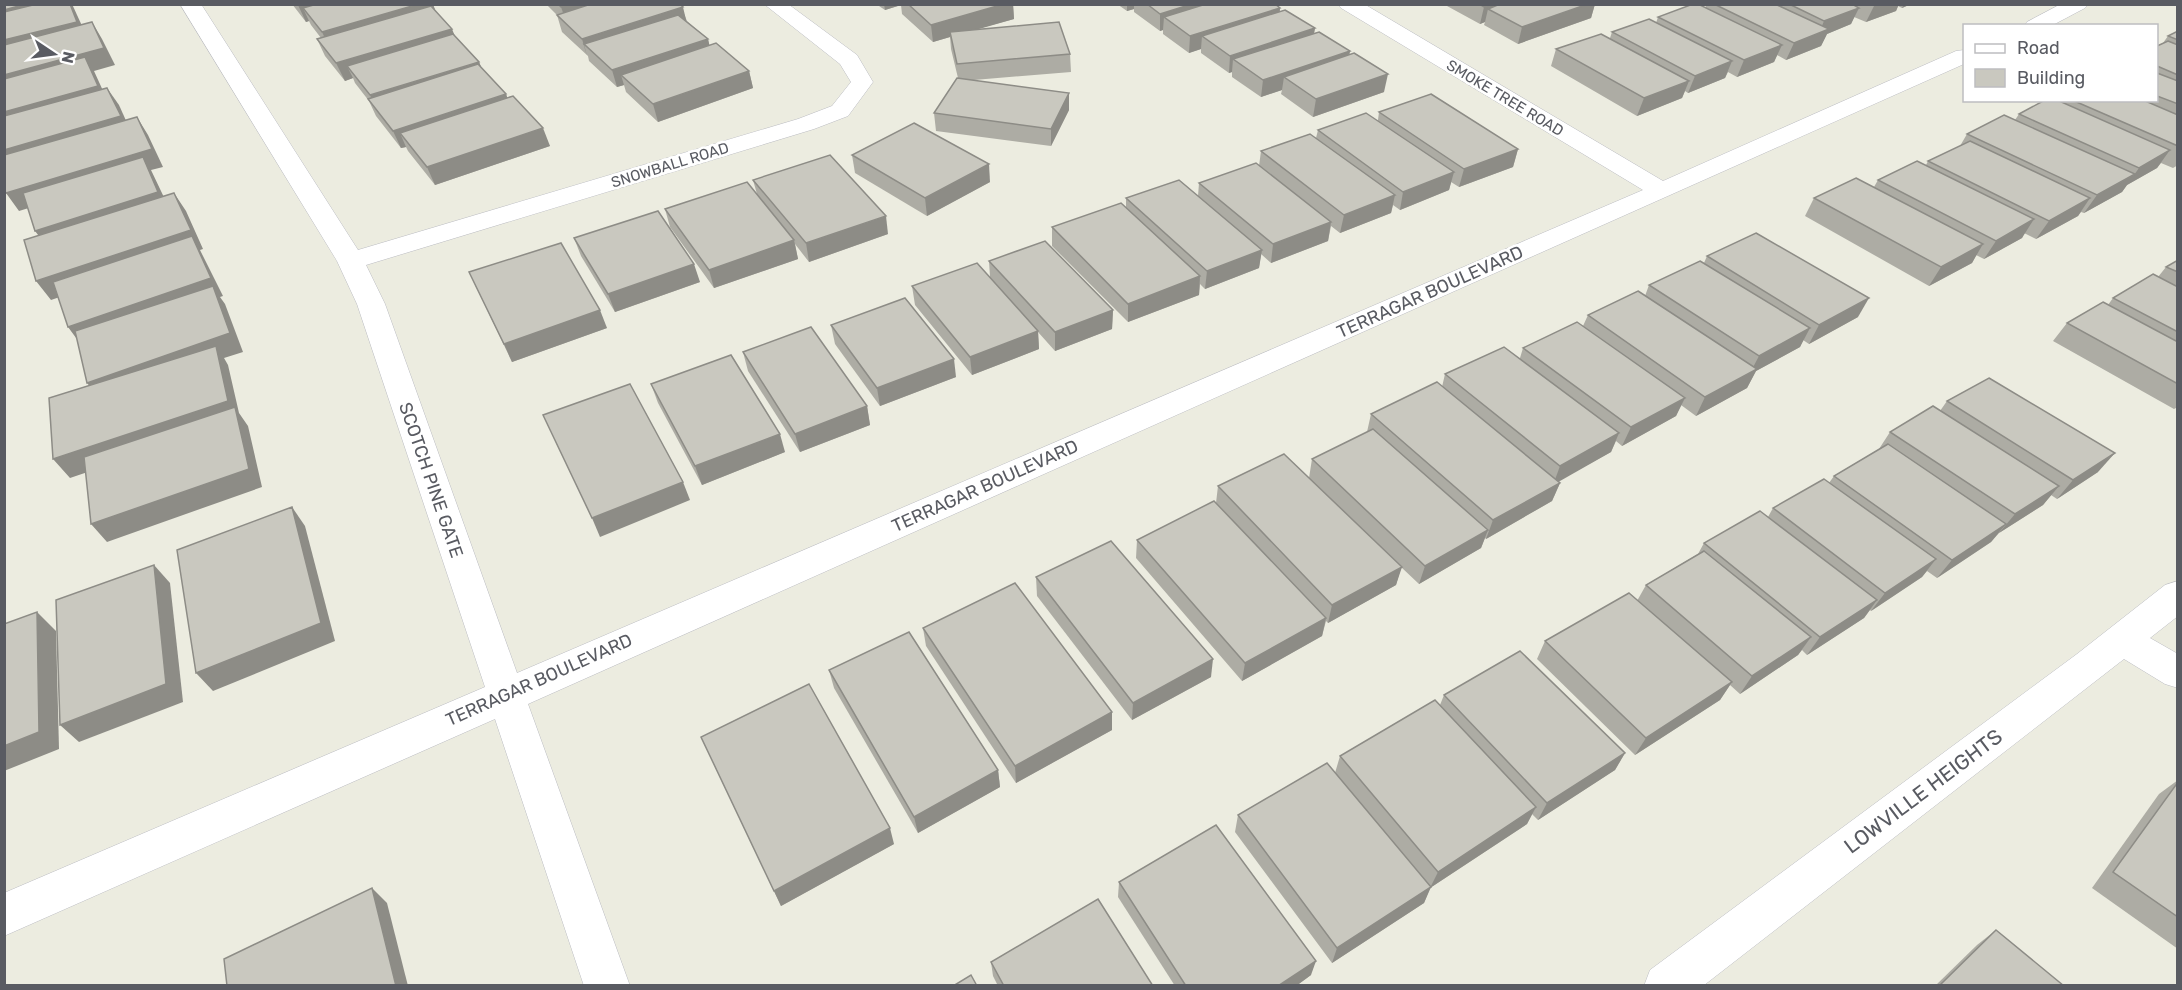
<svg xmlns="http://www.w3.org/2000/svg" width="2182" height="990" font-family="Rubik,sans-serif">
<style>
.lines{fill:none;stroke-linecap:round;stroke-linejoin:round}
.minor-casing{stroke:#bbbcc2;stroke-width:1}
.minor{fill:#fff;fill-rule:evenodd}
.wall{fill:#adaca4}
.shaded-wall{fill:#8d8c86}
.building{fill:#c9c8bf;stroke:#8d8c86;stroke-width:1.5}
.labels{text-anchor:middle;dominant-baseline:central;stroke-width:5;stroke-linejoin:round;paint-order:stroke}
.far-street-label{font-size:15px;fill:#595b62;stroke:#fff}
.street-label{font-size:18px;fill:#595b62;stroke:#fff}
.near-street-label{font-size:21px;fill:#595b62;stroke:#fff}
</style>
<rect width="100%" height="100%" fill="#ecece0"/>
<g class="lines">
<g class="minor-casing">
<g id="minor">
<path d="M180,4H201L358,250L798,119L832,106L851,82L840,64L764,4H788L857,55L873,82L848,116L814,129L366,265L385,304L517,673L1643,190L1341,8L1338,4H1364L1663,181L1956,51L1964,50V64L528,704L630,986H584L495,719L4,936V893L485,687L357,304L337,261Z"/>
<path d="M2061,4H2088L2085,8L2051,26H2024L2027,22Z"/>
<path d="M2178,581V616L2150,638L2178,654V688L2165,684L2124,659L1703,986H1644L1650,970L2077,654L2165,585Z"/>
</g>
</g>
<use href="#minor" class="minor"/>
</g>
<g class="wall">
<path d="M292,4H433L435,11L455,36L479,62L482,69L506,94L507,98L550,146L435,185L408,151L406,147L401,148L376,116L369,101L355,83L353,78L345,81L325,56L317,39L321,38L311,25L309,21L306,22Z"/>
<path d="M546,4H680L687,21L708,39L709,45L749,71L753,88L658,122L626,92L624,85L617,87L589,61L588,56L562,32L557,15Z"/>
<path d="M876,4H1013L1014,19L977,29L1070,54L1071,72L974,80L1069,110L1051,146L936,131L934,113L958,78L951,49L950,37L933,42L902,14L901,5L885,10Z"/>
<path d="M1117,4H1275L1280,8V12L1315,28L1314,33L1350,51L1349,55L1384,92L1313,117L1281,94L1282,90L1261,97L1232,77V72L1229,73L1201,53V49L1189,53L1163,34V30L1160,31L1134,12V9L1127,11Z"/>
<path d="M1447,4H1595L1591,18L1518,44L1484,25L1485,22L1480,24L1447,6Z"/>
<path d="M1707,4H1911L1902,8L1898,6L1896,11L1866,22L1854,17L1851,24L1827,34L1821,46L1786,60L1777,55L1774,62L1737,77L1728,72L1725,78L1688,93L1685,91L1682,98L1637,116L1551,66L1556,49L1610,38L1612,32L1656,23L1658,17L1705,8Z"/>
<path d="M2178,31V165L2173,168L2161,163L2157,168L2127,185L2122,192L2084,213L2081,212L2078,216L2036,239L2024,233L2022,238L1984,259L1976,255L1972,263L1929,286L1805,216L1814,198L1874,187L1878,180L1926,165L1928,161L1960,146L1967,134L2015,120L2019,114L2045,100H2157V46L2163,43L2168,36Z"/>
<path d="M1379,112L1518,149L1513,167L1459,187L1451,182L1449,190L1400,210L1393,205L1391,213L1340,233L1331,226L1328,241L1271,263L1261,254L1259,268L1205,289L1200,284L1199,295L1128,322L1052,246V227L1126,208V198L1198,196L1199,183L1259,166L1261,151L1316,138L1318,130L1378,120Z"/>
<path d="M852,155L990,182L927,216L855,173Z"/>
<path d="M753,180L888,234L809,262L795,244L798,259L714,288L670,227L665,209L757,194Z"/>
<path d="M574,238L700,282L615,312L581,256Z"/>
<path d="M1707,256L1858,317L1809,344L1803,340L1800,347L1756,371L1747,388L1696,416L1681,405L1676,416L1622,446L1616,441L1611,452L1558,481L1560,483L1552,501L1486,539L1485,538L1481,548L1419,584L1401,567L1396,585L1328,623L1326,621L1322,636L1242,681L1136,558L1137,540L1216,503L1218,486L1309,478L1312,459L1367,432L1371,414L1442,387L1445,374L1520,358L1523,348L1583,326L1588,315L1645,296L1649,285L1704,263Z"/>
<path d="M2178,260V407L2174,409L2053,341L2067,323L2108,305L2113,298L2158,277L2166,267Z"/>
<path d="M989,261L1113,310L1112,329L1055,351L1038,332L1039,349L972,375L915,305L912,286L990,277Z"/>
<path d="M469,272L607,328L512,362Z"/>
<path d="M831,325L956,377L880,406L835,344Z"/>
<path d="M743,352L867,406L870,425L800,452L748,371Z"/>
<path d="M651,384L785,452L702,485L658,403Z"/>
<path d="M1947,401L2098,472L2057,499L2051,495L2043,505L1999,533L1991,542L1937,578L1927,571L1922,577L1871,611L1870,610L1864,618L1807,655L1802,650L1798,655L1740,694L1730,685L1720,700L1635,755L1537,659L1545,641L1637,601L1646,585L1698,554L1704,543L1768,517L1773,508L1829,483L1834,476L1879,449L1890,432L1940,411Z"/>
<path d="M1036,577L1211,677L1132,720L1037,596Z"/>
<path d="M923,628L1112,712V730L1016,783L926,646Z"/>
<path d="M829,670L998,770L1000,787L918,833L834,688Z"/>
<path d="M1444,695L1625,753L1615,770L1538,820L1532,814L1527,824L1430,888L1424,903L1332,963L1235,832L1238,815L1335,773L1340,756L1440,705Z"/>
<path d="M701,737L894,844L781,906Z"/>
<path d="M2178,780V949L2092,888L2159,794Z"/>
<path d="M1119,882L1311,975L1296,986H1175L1118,897Z"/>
<path d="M1996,930L2064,986H1935L1977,945Z"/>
<path d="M991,962L1153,986H998L993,976Z"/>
</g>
<g class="shaded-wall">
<path d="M26,4H72L88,39L4,60V10Z"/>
<path d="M301,4H368L303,8L309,21L306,22L298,5Z"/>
<path d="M419,4H433L438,18L330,49L322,32Z"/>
<path d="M571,4H631L567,24L561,7Z"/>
<path d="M884,4H901V5L885,10Z"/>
<path d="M1004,4H1013L1014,19L951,37L950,32V37L933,42L931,25Z"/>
<path d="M1127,4H1134V9L1127,11Z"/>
<path d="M1192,4H1233L1164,17L1163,30L1160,31V14Z"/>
<path d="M1492,4H1538L1488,9L1485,22L1480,24L1484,7Z"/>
<path d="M1588,4H1595L1591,18L1518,44L1522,27Z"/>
<path d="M1877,4H1899L1896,11L1866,22L1874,6Z"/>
<path d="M1904,4H1911L1902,8Z"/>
<path d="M683,7L687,24L584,44L587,56L582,39Z"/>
<path d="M1280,8L1278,25L1202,36L1201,49L1189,53L1190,36Z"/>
<path d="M1859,8L1851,24L1827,34L1821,46L1786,60L1794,43L1819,33L1824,21Z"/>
<path d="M92,22L102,39L115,65L94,71L109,104L4,133V75Z"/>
<path d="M1315,28L1312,45L1233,59L1232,72L1229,73L1230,56Z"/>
<path d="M452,29L459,46L347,66L353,78L345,81L336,63Z"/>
<path d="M708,39L712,56L621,75L624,85L617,87L612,70Z"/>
<path d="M1782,45L1774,62L1737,77L1744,60Z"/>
<path d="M1350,51L1347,68L1284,77L1282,90L1261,97L1263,80Z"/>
<path d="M1732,61L1725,78L1688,93L1695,76Z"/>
<path d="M479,62L486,79L377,110L370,95Z"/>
<path d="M749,71L753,88L658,122L653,104Z"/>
<path d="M1388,74L1384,92L1313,117L1316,99Z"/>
<path d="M1689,81L1682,98L1637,116L1644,98Z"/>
<path d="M107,88L119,105L132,134L4,163V150Z"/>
<path d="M1069,93V110L1051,146V129Z"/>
<path d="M506,94L512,111L400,133L406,147L401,148L393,131Z"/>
<path d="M137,117L148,135L163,167L151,170L170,210L49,249L35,231L149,171L19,211L6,193Z"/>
<path d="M543,128L550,146L435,185L427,167Z"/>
<path d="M1518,149L1513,167L1459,187L1464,169Z"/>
<path d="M2170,150L2157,168L2127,185L2122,192L2084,213L2097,195L2134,175L2139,168Z"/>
<path d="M989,164L990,182L927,216L925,198Z"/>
<path d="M1454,172L1449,190L1400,210L1403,192Z"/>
<path d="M174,193L186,211L203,249L200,250L223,296L220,297L225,304L243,352L224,358L228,365L239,413L248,426L262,487L107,542L91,524L238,421L70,478L53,459L102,401L87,383L82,346L68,327L198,250L51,300L36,281Z"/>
<path d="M1395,195L1391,213L1340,233L1344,215Z"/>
<path d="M2090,198L2078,216L2036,239L2049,221Z"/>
<path d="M886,216L888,234L809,262L806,243Z"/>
<path d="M2034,219L2022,238L1984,259L1996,241Z"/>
<path d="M1331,222L1328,241L1271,263L1273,244Z"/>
<path d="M794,240L798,259L714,288L709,270Z"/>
<path d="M1983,244L1972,263L1929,286L1941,267Z"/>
<path d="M1262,250L1259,268L1205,289L1207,271Z"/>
<path d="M694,264L700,282L615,312L608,294Z"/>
<path d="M1200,276L1199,295L1128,322V304Z"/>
<path d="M1869,298L1858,317L1809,344L1819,325Z"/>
<path d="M600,310L607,328L512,362L504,344Z"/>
<path d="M1113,310L1112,329L1055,351V332Z"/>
<path d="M1810,328L1800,347L1756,371L1747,388L1696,416L1705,397L1750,373L1759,356Z"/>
<path d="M1038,331L1039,349L972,375L970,357Z"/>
<path d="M954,359L956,377L880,406L877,388Z"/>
<path d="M1685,398L1676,416L1622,446L1631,427Z"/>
<path d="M867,406L870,425L800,452L795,434Z"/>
<path d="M1619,433L1611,452L1553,485L1560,466Z"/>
<path d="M780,434L785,452L702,485L695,466Z"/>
<path d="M2115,453L2098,472L2057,499L2073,480Z"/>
<path d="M683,482L690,500L600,537L592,518Z"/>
<path d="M1560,483L1552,501L1486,539L1493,520Z"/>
<path d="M2059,486L2043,505L1999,533L2015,514Z"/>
<path d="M292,507L305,526L335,641L213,691L196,673Z"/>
<path d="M2006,524L1991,542L1937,578L1952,560Z"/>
<path d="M1488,530L1481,548L1419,584L1425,566Z"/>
<path d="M1936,559L1922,577L1871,611L1885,593Z"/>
<path d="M154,565L170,583L183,702L79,742L60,725Z"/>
<path d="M1402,567L1396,585L1328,623L1332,605Z"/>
<path d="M1877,600L1864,618L1807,655L1820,637Z"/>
<path d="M37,612L56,631L59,749L4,771V746Z"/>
<path d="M1326,618L1322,636L1242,681L1245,663Z"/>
<path d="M1811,637L1798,655L1740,694L1752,676Z"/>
<path d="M1213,659L1211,677L1132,720L1133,703Z"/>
<path d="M1732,682L1720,700L1635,755L1646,738Z"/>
<path d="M1112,712V730L1016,783L1015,766Z"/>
<path d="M1625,753L1615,770L1538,820L1547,803Z"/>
<path d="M998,770L1000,787L918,833L914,817Z"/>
<path d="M1536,807L1527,824L1430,888L1438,872Z"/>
<path d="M890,828L894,844L781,906L774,891Z"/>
<path d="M1431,887L1424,903L1332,963L1337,948Z"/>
<path d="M372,888L387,903L408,986H396Z"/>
<path d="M1316,961L1311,975L1296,986H1278Z"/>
</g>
<g class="building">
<path d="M4,4H26L4,10Z"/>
<path d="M37,4H70L77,22L4,40V12Z"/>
<path d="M317,4H419L322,32L303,8Z"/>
<path d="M558,4H571L561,7Z"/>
<path d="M591,4H680L683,7L582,39L557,15Z"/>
<path d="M908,4H1004L931,25Z"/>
<path d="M1147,4H1192L1160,14Z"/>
<path d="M1206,4H1275L1280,8L1190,36L1164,17Z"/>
<path d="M1479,4H1492L1484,7Z"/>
<path d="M1500,4H1588L1522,27L1488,9Z"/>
<path d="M1693,4H1698L1782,45L1744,60L1658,17Z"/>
<path d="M1714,4H1775L1829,29L1794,43Z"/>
<path d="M1789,4H1852L1859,8L1824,21Z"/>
<path d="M431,6L452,29L336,63L317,39Z"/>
<path d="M1285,10L1315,28L1230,56L1202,36Z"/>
<path d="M678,15L708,39L612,70L584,44Z"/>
<path d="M1649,19L1732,61L1695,76L1612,32Z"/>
<path d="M92,22L104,48L4,75V45Z"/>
<path d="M1059,22L1070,54L957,64L950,32Z"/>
<path d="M2178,31V40L2168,36Z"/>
<path d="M1319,32L1350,51L1263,80L1233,59Z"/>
<path d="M453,34L479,62L370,95L347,66Z"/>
<path d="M1601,34L1689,81L1644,98L1556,49Z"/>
<path d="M2168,41L2178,45V75L2157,66V46Z"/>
<path d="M716,43L749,71L653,104L621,75Z"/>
<path d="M1354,53L1388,74L1316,99L1284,77Z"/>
<path d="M85,57L98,86L4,112V79Z"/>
<path d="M478,64L506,94L393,131L368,99Z"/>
<path d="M2157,73L2178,81V104L2157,96Z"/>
<path d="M957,78L1069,93L1051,129L934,113Z"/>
<path d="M107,88L121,116L4,150V116Z"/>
<path d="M1431,94L1518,149L1464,169L1379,112Z"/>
<path d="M513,96L543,128L427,167L400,133Z"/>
<path d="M2045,100H2057L2170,150L2139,168L2019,114Z"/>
<path d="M2072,100H2143L2178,115V146Z"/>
<path d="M1366,113L1454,172L1403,192L1318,130Z"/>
<path d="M2004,115L2135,174L2097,195L1967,134Z"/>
<path d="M137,117L152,149L6,193L4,189V155Z"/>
<path d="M914,123L989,164L925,198L852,155Z"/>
<path d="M1310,134L1395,195L1344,215L1261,151Z"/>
<path d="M1970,141L2090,198L2049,221L1928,161Z"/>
<path d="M830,155L886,216L806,243L753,180Z"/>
<path d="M143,157L158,192L35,231L23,193Z"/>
<path d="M1917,161L2034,219L1996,241L1878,180Z"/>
<path d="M1256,163L1331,222L1273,244L1199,183Z"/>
<path d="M1856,178L1983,244L1941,267L1814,198Z"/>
<path d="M1179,180L1262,250L1207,271L1126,198Z"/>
<path d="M747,182L794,240L709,270L665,209Z"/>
<path d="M174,193L191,230L36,281L24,240Z"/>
<path d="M1121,203L1200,276L1128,304L1052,227Z"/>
<path d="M658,211L694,264L608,294L574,238Z"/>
<path d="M1756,233L1869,298L1819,325L1707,256Z"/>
<path d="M192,236L211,278L68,327L53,282Z"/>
<path d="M1045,241L1113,310L1055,332L989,261Z"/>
<path d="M561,243L600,310L504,344L469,272Z"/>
<path d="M2178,260V272L2166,267Z"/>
<path d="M1700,261L1810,328L1759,356L1649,285Z"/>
<path d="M977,263L1038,331L970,357L912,286Z"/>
<path d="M2153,274L2178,287V332L2113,298Z"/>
<path d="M213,286L230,333L87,383L75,331Z"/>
<path d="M1638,291L1757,369L1705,397L1588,315Z"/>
<path d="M905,298L954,359L877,388L831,325Z"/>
<path d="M2103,302L2178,342V384L2067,323Z"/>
<path d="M1577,322L1685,398L1631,427L1523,348Z"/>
<path d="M811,327L867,406L795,434L743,352Z"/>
<path d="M216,346L228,401L53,459L49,398Z"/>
<path d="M1504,347L1619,433L1560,466L1445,374Z"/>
<path d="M731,355L780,434L695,466L651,384Z"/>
<path d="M1989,378L2115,453L2073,480L1947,401Z"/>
<path d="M1437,382L1560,483L1493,520L1371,414Z"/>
<path d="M630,384L683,482L592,518L543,415Z"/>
<path d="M1933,406L2059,486L2015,514L1890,432Z"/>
<path d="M235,407L249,469L91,524L84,457Z"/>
<path d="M1373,429L1488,530L1425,566L1312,459Z"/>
<path d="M1888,444L2006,524L1952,560L1834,476Z"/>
<path d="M1284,454L1402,567L1332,605L1218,486Z"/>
<path d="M1824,479L1936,559L1885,593L1773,508Z"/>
<path d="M1214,501L1326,618L1245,663L1137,540Z"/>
<path d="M292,507L321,623L196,673L177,550Z"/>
<path d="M1760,511L1877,600L1820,637L1704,543Z"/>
<path d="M1111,541L1213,659L1133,703L1036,577Z"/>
<path d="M1704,551L1811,637L1752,676L1646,585Z"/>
<path d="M154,565L166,684L60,725L56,600Z"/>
<path d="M1015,583L1112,712L1015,766L923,628Z"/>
<path d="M1629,593L1732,682L1646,738L1545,641Z"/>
<path d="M37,612L39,732L4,746V624Z"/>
<path d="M909,632L998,770L914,817L829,670Z"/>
<path d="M1520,651L1625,753L1547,803L1444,695Z"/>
<path d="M809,684L890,828L774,891L701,737Z"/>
<path d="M1435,700L1536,807L1438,872L1340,756Z"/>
<path d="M1327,763L1431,887L1337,948L1238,815Z"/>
<path d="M2178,782V917L2113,872Z"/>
<path d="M1216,825L1316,961L1278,986H1186L1119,882Z"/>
<path d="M372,888L396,986H227L224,959Z"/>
<path d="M1098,899L1153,986H1004L991,962Z"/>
<path d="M1996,930L2064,986H1939Z"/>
<path d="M971,975L977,986H953Z"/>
</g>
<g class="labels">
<g class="far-street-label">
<text transform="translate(1505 98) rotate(31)">SMOKE TREE ROAD</text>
<text transform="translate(670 165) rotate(-17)">SNOWBALL ROAD</text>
</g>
<g class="street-label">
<text transform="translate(1430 292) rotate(-24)">TERRAGAR BOULEVARD</text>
<text transform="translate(431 480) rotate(71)">SCOTCH PINE GATE</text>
<text transform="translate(985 486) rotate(-24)">TERRAGAR BOULEVARD</text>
<text transform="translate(539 680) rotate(-24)">TERRAGAR BOULEVARD</text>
</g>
<g class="near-street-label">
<text transform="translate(1923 791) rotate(-37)">LOWVILLE HEIGHTS</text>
</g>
</g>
<rect width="2182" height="990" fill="none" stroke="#595b62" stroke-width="12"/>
<rect x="1963" y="24" width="195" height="78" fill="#ffffff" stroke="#bdbdc0" stroke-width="1.5"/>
<rect x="1975" y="44" width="30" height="9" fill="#ffffff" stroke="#bdbdc0" stroke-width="1.5"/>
<text x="2017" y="54" font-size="18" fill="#595b62">Road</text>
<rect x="1975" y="69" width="30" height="18" fill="#c9c8bf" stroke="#bdbdc0" stroke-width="1.5"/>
<text x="2017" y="84" font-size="18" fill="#595b62">Building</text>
<g transform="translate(54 54) rotate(103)" stroke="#ffffff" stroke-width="4.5" paint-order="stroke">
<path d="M0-4.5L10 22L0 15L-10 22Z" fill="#595b62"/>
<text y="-9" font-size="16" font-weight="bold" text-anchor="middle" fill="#595b62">N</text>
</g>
</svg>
